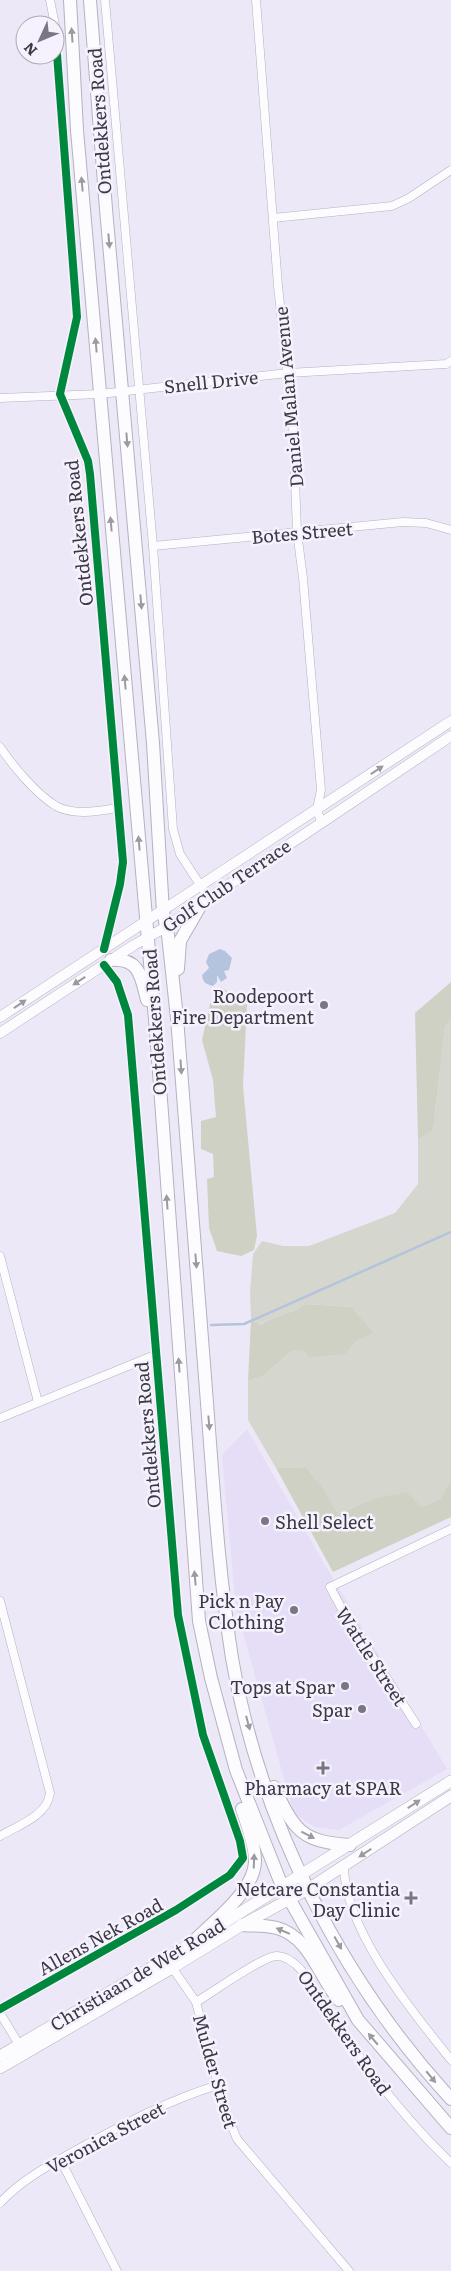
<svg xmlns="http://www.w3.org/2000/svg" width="451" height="2271" font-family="Literata,serif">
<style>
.built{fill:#e6ddf7}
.green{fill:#d5d6ce}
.forest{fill:#cfd1c4}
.water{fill:#b4c4de}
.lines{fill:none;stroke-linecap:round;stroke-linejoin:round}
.stream{stroke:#b4c4de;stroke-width:2.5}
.minor-casing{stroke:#b5b1be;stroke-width:9}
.tertiary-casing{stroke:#b5b1be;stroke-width:11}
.secondary-casing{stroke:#b5b1be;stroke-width:12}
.primary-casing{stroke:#b5b1be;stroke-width:14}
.minor{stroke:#fcfcfe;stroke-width:8}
.tertiary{stroke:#fcfcfe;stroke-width:10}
.secondary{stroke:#fcfcfe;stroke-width:11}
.primary{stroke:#fcfcfe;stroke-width:12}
.cycleway-casing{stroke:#f6f2fd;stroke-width:11}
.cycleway{stroke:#00873e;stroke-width:8}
.oneway{fill:#9c9aa1}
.poi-dot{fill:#7b7683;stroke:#f6f2fd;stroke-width:2}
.labels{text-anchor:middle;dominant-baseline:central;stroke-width:5;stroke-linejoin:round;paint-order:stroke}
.street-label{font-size:18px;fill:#3d3944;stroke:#f6f2fd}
.poi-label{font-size:18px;fill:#3d3944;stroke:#f6f2fd;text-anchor:end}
</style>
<rect width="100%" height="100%" fill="#ede8f8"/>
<path class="built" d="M247,1429L322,1560L447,1769L339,1830L315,1827L294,1814L236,1608L222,1455Z"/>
<path class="green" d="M451,1019V1480L440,1499L422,1507L373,1499L338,1514L323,1488L306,1467L276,1468L248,1420V1381L263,1376L290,1352L355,1342L374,1333L352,1307L305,1304C292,1315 275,1314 259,1325L251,1319L250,1293L253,1254L262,1241L283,1246H309L395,1213L418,1184V1140L433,1130L445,1025Z"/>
<g class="forest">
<path d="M451,982V1019L445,1026L433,1130L418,1140L415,1013Z"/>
<path d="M221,987L247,1004L243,1086L257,1236L254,1250L241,1256L217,1251L209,1228L207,1179L214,1177L213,1154L201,1149V1121L216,1117L213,1080L202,1040L210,1004Z"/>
<path d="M305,1304L352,1307L374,1333L355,1342L345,1354L309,1357L304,1350L290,1352L263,1376L248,1381L251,1319L260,1325C275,1314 292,1315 305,1304Z"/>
<path d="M306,1467L323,1488L338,1514L373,1499L406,1492L422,1507L440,1499L451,1480V1517L333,1572L276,1468Z"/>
</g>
<path class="water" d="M220,949L225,951L232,958L229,970L224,971L227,978L221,982L217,975V982L213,986C206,984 203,983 202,975L209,968L206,962L209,954Z"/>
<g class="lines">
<path class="stream" d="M211,1325L244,1324L451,1232"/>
<g class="minor-casing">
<g id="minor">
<path d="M50,0L55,25"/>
<path d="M105,0L153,546L173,829L180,854L208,897"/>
<path d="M256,0L278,286L293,425L297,532L303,578L321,790L317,809L321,822"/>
<path d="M55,28L77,317L60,394L88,461L90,474L123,862L120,884L104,949"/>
<path d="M273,218L392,206L409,198L451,170"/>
<path d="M0,398L100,394L288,373L446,364L451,361"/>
<path d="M153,546L403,522L426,523L451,530"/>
<path d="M0,747C13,766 36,794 56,806C74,816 99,811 117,808"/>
<path d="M0,1256L38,1402"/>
<path d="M0,1418L155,1355"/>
<path d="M0,1601L50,1793C47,1816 19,1825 0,1836"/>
<path d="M416,1724L343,1611L330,1587L451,1529"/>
<path d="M344,1867C345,1931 412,2011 451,2060"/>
<path d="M171,1966L196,2002L224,2107L237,2139L349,2271"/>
<path d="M196,2002C212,1993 261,1957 276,1956C287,1956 296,1964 302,1971C345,2039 392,2107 451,2163"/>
<path d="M0,2009L176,1910L230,1875L243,1858L240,1841L203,1735L178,1615L128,1015L117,982L104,965"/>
<path d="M0,2013L21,2048"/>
<path d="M60,2159L117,2271"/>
<path d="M0,2203C22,2179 53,2163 82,2147C126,2123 169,2100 218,2085"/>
</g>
</g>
<g class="tertiary-casing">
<g id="tertiary">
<path d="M0,1017L451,721"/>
<path d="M0,1033L134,945L166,927L451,736"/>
</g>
</g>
<g class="secondary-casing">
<g id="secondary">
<path d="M0,2056L166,1959L451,1781"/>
<path d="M0,2068L172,1968L242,1925L308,1889L451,1796"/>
</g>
</g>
<g class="primary-casing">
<g id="primary">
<path d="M70,0L77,130L156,1031L199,1621L211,1678L236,1770L282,1886L358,2020L451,2128"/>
<path d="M90,0L106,209L153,743L163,912L168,935L177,1018C186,1142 196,1266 206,1390C213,1479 218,1569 232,1658C260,1821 340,1978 451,2099"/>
<path d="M111,960C140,958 141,977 147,1000"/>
<path d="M178,969L180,941L203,901"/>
<path d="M274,1787C294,1829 300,1842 350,1845"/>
<path d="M242,1925C253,1926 266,1925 277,1928C310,1937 319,1977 339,2000"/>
<path d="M195,1940C214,1921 255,1890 255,1861C255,1844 247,1825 242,1809"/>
</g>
</g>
<use href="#minor" class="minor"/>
<use href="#tertiary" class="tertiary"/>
<use href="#secondary" class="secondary"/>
<use href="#primary" class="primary"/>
<g class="cycleway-casing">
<g id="cycleway">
<path d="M55,28L77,317L60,394L88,461L90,474L123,862L120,884L104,949"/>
<path d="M0,2009L176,1910L230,1875L243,1858L240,1841L203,1735L178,1615L128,1015L117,982L104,965"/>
</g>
</g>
<use href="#cycleway" class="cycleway"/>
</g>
<defs><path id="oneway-solid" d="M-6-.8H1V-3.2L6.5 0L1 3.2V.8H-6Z" transform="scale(1.25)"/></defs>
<g class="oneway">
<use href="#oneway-solid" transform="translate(72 35) rotate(-94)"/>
<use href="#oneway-solid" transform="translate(82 184) rotate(-95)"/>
<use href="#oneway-solid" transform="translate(109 241) rotate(85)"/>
<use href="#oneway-solid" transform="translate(96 345) rotate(-95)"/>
<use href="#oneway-solid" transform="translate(127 440) rotate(85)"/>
<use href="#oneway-solid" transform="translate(111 524) rotate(-95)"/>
<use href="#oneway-solid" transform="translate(141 602) rotate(85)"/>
<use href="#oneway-solid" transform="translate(125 682) rotate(-95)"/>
<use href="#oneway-solid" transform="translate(377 770) rotate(-33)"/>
<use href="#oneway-solid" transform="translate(139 843) rotate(-95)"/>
<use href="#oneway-solid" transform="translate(79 981) rotate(147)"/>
<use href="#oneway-solid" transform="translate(20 1004) rotate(-34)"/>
<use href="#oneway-solid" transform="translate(181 1067) rotate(86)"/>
<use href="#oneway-solid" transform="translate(167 1202) rotate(-94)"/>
<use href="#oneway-solid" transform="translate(196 1261) rotate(85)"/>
<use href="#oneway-solid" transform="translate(179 1365) rotate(-94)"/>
<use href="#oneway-solid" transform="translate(209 1423) rotate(85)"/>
<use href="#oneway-solid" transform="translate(195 1578) rotate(-95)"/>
<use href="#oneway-solid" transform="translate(248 1723) rotate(75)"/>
<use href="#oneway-solid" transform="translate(414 1804) rotate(-33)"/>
<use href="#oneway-solid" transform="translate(308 1835) rotate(27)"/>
<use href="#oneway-solid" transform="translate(365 1853) rotate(147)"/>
<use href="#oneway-solid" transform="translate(254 1861) rotate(-88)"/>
<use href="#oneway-solid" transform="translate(283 1931) rotate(-157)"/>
<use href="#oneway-solid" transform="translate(338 1943) rotate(61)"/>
<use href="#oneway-solid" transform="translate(373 2039) rotate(-130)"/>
<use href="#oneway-solid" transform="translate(431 2077) rotate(50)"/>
</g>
<g class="poi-dot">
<circle cx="324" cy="1005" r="5"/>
<circle cx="265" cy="1521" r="5"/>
<circle cx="294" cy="1610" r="5"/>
<circle cx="345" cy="1686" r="5"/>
<circle cx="362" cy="1709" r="5"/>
<path d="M320.5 1760.5h5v5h5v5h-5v5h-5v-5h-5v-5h5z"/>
<path d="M408.5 1890.5h5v5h5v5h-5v5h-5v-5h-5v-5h5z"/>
</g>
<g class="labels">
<g class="street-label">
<text transform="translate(99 121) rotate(-94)">Ontdekkers Road</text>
<text transform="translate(211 381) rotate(-6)">Snell Drive</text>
<text transform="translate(288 397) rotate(-95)">Daniel Malan Avenue</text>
<text transform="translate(302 532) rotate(-5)">Botes Street</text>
<text transform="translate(78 533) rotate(-96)">Ontdekkers Road</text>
<text transform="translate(226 885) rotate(-34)">Golf Club Terrace</text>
<text transform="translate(154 1022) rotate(-94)">Ontdekkers Road</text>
<text transform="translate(147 1435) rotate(-95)">Ontdekkers Road</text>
<text transform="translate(372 1656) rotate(57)">Wattle Street</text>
<text transform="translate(100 1936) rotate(-29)">Allens Nek Road</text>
<text transform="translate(137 1974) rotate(-31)">Christiaan de Wet Road</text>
<text transform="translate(345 2032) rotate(55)">Ontdekkers Road</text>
<text transform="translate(216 2071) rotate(74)">Mulder Street</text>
<text transform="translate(105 2137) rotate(-28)">Veronica Street</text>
</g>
<g class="poi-label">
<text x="314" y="995">Roodepoort<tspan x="314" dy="21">Fire Department</tspan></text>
<text x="275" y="1521" text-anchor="start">Shell Select</text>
<text x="284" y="1600">Pick n Pay<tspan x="284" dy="21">Clothing</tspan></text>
<text x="335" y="1686">Tops at Spar</text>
<text x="352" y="1709">Spar</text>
<text x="323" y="1787" text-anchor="middle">Pharmacy at SPAR</text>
<text x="400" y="1888">Netcare Constantia<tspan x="400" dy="21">Day Clinic</tspan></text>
</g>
</g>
<g transform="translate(40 40) rotate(226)"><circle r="24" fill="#f6f2fd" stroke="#aca8b3"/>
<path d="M0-4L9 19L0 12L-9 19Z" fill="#7b7683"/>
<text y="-8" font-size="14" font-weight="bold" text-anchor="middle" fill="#3d3944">N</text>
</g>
</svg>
